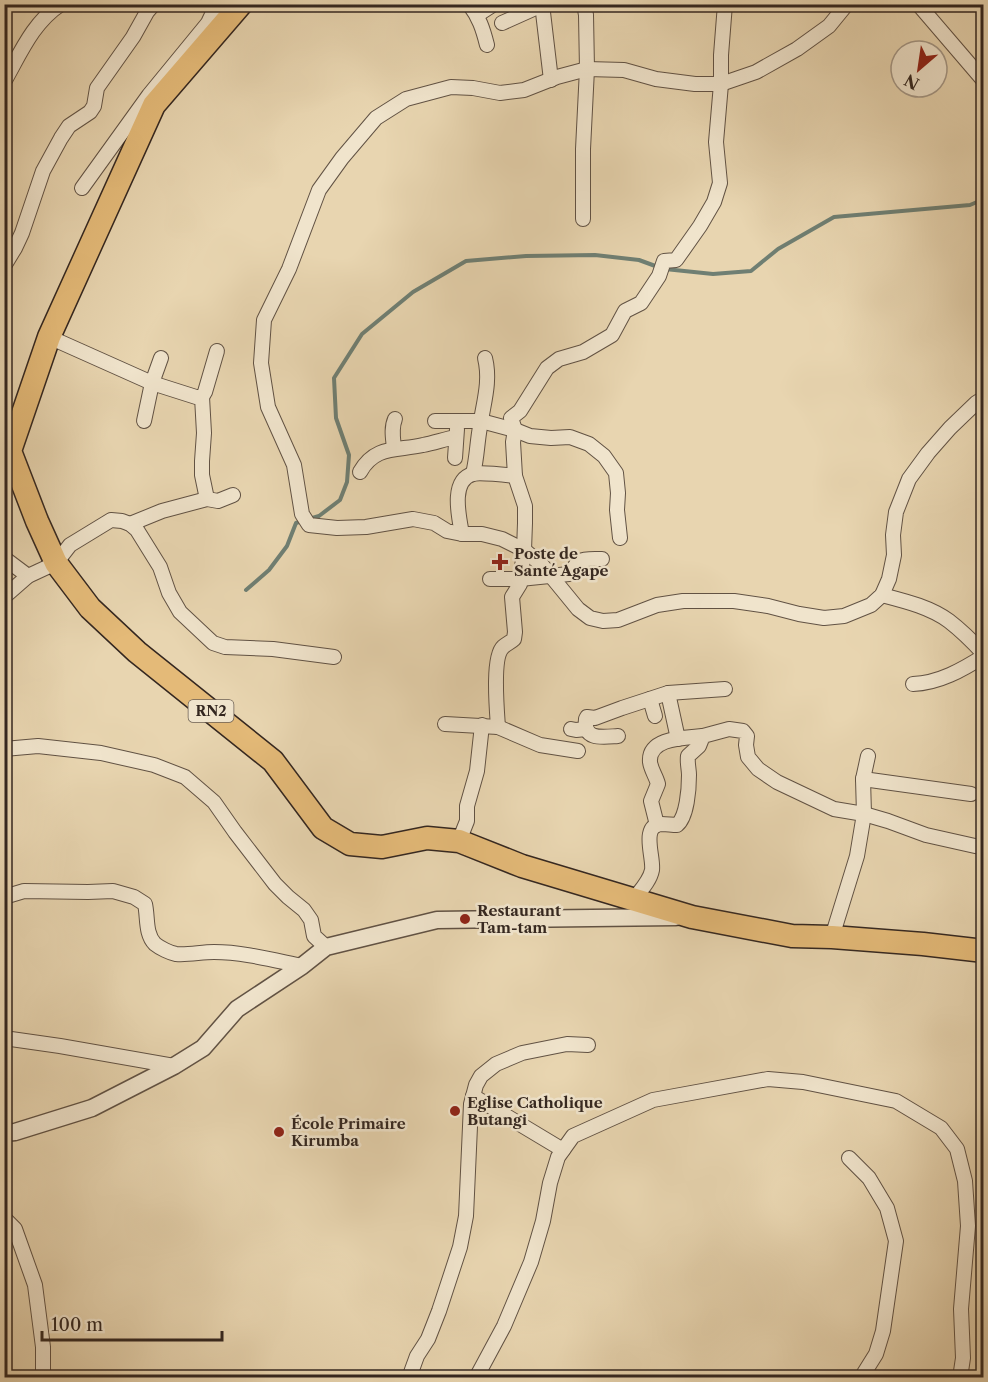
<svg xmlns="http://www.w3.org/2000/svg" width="988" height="1382" font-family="'Libre Caslon Text',serif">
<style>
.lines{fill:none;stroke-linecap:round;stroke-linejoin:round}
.stream{stroke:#6f7f73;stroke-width:4}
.minor-casing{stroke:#615244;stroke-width:16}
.tertiary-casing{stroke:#615244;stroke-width:19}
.trunk-casing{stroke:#342720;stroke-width:25}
.minor{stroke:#f0e4cc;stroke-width:14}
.tertiary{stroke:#f0e4cc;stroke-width:16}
.trunk{stroke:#e4ba78;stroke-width:22}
.poi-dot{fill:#8f2418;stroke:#f0e4cc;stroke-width:2}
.labels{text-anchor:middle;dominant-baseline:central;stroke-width:5;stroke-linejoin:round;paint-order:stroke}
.shield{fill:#f0e4cc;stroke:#6c6054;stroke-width:1.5}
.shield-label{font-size:14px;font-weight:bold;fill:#342720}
.poi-label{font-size:15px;font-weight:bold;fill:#342720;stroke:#f0e4cc;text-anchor:start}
</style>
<rect width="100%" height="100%" fill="#e8d5b0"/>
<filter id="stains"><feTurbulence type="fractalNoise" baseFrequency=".00333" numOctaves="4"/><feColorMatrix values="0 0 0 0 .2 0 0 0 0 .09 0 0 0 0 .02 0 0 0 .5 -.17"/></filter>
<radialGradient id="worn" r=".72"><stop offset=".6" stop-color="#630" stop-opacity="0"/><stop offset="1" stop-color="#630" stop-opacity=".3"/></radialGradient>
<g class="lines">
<g class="stream">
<path d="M665,269L713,274L751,271L778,249L834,217L970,205L984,199"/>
<path d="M309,519L319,516L340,500L347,482L349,455L336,418L334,378L362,334L413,292L466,261L526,256L595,255L639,260L658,267"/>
<path d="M246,590L269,570L287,546L296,523L302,521"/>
</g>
<g class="minor-casing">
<g id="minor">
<path d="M469,4C479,17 483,29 487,45"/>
<path d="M542,4L551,80"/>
<path d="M847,4L829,26L797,49L756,72L721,84H695L656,79L624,70L587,69L557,77L524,90L500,93L473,88L451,87L406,99L376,118L342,158L319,190L289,269L264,320L261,363L268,407L294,465L302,514L309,525L337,528L366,527L413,519L434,523L447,531L462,534H482L502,539L524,550L542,565L578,609L590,618L603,621L618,620L657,605L683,601H734L768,606L799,614L824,618L844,616L871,605L882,595L889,579L894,555L893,535L896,512L909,479L928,453L950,428L976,403L984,398"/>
<path d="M918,4L984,81"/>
<path d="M477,15L494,4"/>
<path d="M502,23L542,5"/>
<path d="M4,82C20,54 33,22 61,4"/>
<path d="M82,188L149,95L208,23L217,4"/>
<path d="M583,219V149L587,69L586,15L584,4"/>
<path d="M4,266L15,248L22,233L43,171L61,138L69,126L90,112L94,106L97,88L133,37L147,12L154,4"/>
<path d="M49,337L152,383L196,397H202L205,392L217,351"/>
<path d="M202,397L204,433L202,461V475L207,499"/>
<path d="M144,421L152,383L161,358"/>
<path d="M435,421H481L515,430L530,436L551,438L570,437L589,444L604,456L616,473L618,493L617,510L620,538"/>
<path d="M394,448C393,438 391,428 395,419"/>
<path d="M455,458L457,429"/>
<path d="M360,472C375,445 397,451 423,445C434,443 445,439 456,437"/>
<path d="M473,474C477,458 477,443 480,427C483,404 491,382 485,358"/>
<path d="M130,524L162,511L207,499L218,501L233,495"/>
<path d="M462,534C459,517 450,480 473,474C479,472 507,475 515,476"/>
<path d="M4,558L28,576"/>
<path d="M490,579H520L569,574C573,570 576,563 580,561C585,558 596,559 602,559"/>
<path d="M882,595C905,601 930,607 949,621C962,631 973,642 984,654"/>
<path d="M4,597L28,576L56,563L70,545L111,520L122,521L130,524L137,530L160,567L169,593L180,612L213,643L225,647L273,649L334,657"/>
<path d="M913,684C939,683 962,670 984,656"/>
<path d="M668,693L678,739"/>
<path d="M650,699L655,716"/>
<path d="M445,724L498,727L540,745L578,751"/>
<path d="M498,727C497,712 492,657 503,647C506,644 511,642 514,639L515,632L512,597L520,584L524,550L525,523V506L515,476L513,442L515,430L511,418L520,411L547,368L559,359L583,352L612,335L625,311L641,303L659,276L664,261L676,260L700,226L714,202L720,183L716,142L721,84V55L725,4"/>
<path d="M571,729L576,730L586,729"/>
<path d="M618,736C603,737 583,741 586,719L587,717L595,718L622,708L668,693L725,689"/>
<path d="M4,749L38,746L101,753L154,765L185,777L214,802L235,832L275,884L288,897L304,910L311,920L314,936L326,947"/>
<path d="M863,779L971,794"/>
<path d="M657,825L651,801L658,784C656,776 651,770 650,762C648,737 686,738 703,736"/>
<path d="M459,841L467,821V806L477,771L482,725"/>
<path d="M4,897L24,891L88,892L113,891L134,897L145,904C148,917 145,934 155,944C160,948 170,953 176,954C189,955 201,952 214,952C243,952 273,960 302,966"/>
<path d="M634,899C640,891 650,881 652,870C654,857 640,825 662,824C667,824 672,825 677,825C687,817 689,789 689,775C689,769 687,763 688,756L699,746L703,736L729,729L743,731L747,736L746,745L748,757L758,769L777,782L834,809L864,814L888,821L926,835L984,848"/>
<path d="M832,937L857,856L864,814L863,779L868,756"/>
<path d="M4,1038L60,1046L174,1066"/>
<path d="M473,1096L563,1150"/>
<path d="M849,1158L869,1178L887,1208L896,1241L883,1331L876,1354L861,1378"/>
<path d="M4,1218L15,1229L35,1285L43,1347V1378"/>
<path d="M409,1378L417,1356L428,1339L439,1311L460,1247L466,1216L471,1104L476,1085L481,1076L496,1064L522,1053L567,1044L588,1045"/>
<path d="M476,1378L504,1326L531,1262L543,1221L550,1183L558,1157L573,1136L653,1100L768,1079L803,1082L896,1101L941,1128L957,1149L965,1181L968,1226L961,1309L963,1358L960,1378"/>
</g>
</g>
<g class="tertiary-casing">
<path id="tertiary" d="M4,1133L15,1132L92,1108L174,1066L203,1048L237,1009L302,966L326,947L437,920L676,917"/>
</g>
<g class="trunk-casing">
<path id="trunk" d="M241,4L154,105L49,337L10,451L37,521L56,563L90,608L137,652L273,761L323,828L350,844L382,847L427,838L459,841L522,866L692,917L792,936L832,937L923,944L984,951"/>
</g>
<use href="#minor" class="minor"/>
<use href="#tertiary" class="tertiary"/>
<use href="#trunk" class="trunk"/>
</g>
<g class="poi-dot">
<path d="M497 553h6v6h6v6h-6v6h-6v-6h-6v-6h6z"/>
<circle cx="465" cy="919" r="6"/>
<circle cx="455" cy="1111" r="6"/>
<circle cx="279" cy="1132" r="6"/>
</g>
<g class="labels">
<rect class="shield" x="188.5" y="700" width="45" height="22" rx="4.5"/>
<g class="shield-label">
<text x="211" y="711">RN2</text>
</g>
<g class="poi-label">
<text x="514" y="553">Poste de<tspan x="514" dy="17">Santé Agape</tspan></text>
<text x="477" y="910">Restaurant<tspan x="477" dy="17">Tam-tam</tspan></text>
<text x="467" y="1102">Eglise Catholique<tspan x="467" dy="17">Butangi</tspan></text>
<text x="291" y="1123">École Primaire<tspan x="291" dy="17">Kirumba</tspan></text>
</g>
</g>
<rect width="988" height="1382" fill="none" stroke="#e8d5b0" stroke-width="24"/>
<rect x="6" y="6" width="976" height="1370" fill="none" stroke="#342720" stroke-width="3"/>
<rect x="12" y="12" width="964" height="1358" fill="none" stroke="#342720" stroke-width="1.5"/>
<g transform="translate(919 69) rotate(209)"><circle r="28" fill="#f0e4cc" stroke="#a59887" stroke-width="1.5"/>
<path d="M0-4.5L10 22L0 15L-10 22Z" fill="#8f2418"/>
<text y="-9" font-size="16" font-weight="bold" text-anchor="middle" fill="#342720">N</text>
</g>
<path d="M42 1331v9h180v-9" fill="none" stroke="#342720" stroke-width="3"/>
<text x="51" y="1331" font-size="18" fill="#342720" stroke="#f0e4cc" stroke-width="4.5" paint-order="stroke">100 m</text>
<rect width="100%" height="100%" filter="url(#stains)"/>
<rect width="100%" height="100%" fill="url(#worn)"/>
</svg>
